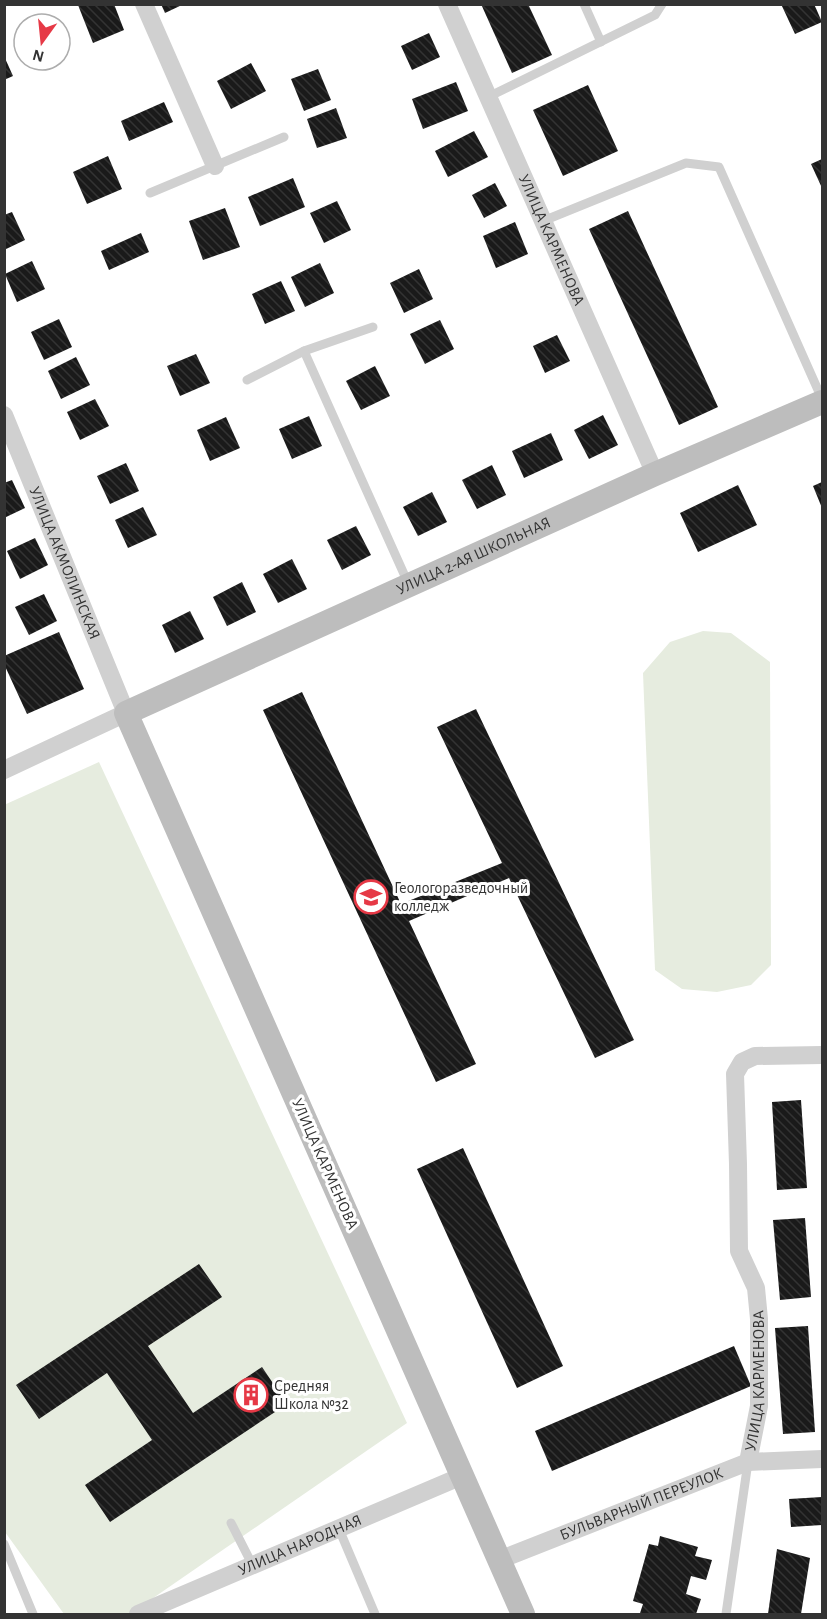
<svg xmlns="http://www.w3.org/2000/svg" width="827" height="1619" font-family="'Alegreya Sans',sans-serif">
<style>
.green{fill:#e6ecdf}
.building{fill:url(#building-back-hatch)}
.lines{fill:none;stroke-linecap:round;stroke-linejoin:round}
.lane{stroke:#d0d0d0;stroke-width:9}
.street{stroke:#d0d0d0;stroke-width:18}
.secondary{stroke:#bdbdbd;stroke-width:24}
.labels{text-anchor:middle;dominant-baseline:central;stroke-width:6;stroke-linejoin:round;paint-order:stroke}
.street-label{font-size:16px;fill:#333;stroke:#fff}
.poi-label{font-size:16px;fill:#333;stroke:#fff;text-anchor:start}
</style>
<defs>
<pattern id="building-back-hatch" width="6" height="6" patternUnits="userSpaceOnUse" patternTransform="scale(1.5)"><rect width="6" height="6" fill="#1a1a1a"/><path d="M-1 5l2 2M0 0l6 6M5-1l2 2" fill="none" stroke="#333"/></pattern>
</defs>
<rect width="100%" height="100%" fill="#fff"/>
<g class="green">
<path d="M703,631L731,633L770,662L771,965L751,985L717,992L682,989L655,970L643,673L670,642Z"/>
<path d="M99,762L407,1423L130,1614H64L5,1532L4,805Z"/>
</g>
<g class="building">
<path d="M114,4L124,30L93,43L78,5Z"/>
<path d="M161,4H184L165,13Z"/>
<path d="M481,4H528L552,55L512,73Z"/>
<path d="M781,4H814L822,22L795,34Z"/>
<path d="M429,33L440,57L412,70L401,46Z"/>
<path d="M60,35L67,54L60,57Z"/>
<path d="M4,56L13,76L4,80Z"/>
<path d="M34,60H50L36,65Z"/>
<path d="M251,63L266,91L231,109L217,81Z"/>
<path d="M318,69L331,100L304,111L291,79Z"/>
<path d="M456,82L468,111L423,129L412,99Z"/>
<path d="M588,85L618,151L563,176L533,110Z"/>
<path d="M164,102L173,122L129,141L121,121Z"/>
<path d="M336,108L347,138L317,148L307,119Z"/>
<path d="M474,131L488,157L448,177L435,151Z"/>
<path d="M108,156L122,189L87,204L73,172Z"/>
<path d="M822,159V188L811,164Z"/>
<path d="M293,178L305,207L260,226L248,197Z"/>
<path d="M495,183L507,206L484,218L472,195Z"/>
<path d="M337,201L351,230L324,243L310,213Z"/>
<path d="M225,208L240,247L203,260L189,221Z"/>
<path d="M628,211L718,407L679,425L589,229Z"/>
<path d="M12,212L25,240L4,250V215Z"/>
<path d="M515,222L528,254L496,268L483,236Z"/>
<path d="M141,233L149,252L109,270L101,251Z"/>
<path d="M32,261L45,289L17,302L5,274Z"/>
<path d="M320,263L334,293L305,307L291,277Z"/>
<path d="M419,269L433,299L404,313L390,283Z"/>
<path d="M281,281L295,311L265,324L252,294Z"/>
<path d="M59,319L72,347L44,360L31,332Z"/>
<path d="M440,320L454,349L425,364L410,334Z"/>
<path d="M557,335L570,361L545,373L533,346Z"/>
<path d="M196,354L210,383L180,396L167,366Z"/>
<path d="M76,357L90,385L61,399L48,371Z"/>
<path d="M375,366L390,396L361,410L346,381Z"/>
<path d="M95,399L109,426L80,440L67,412Z"/>
<path d="M603,415L618,445L589,459L574,430Z"/>
<path d="M309,416L322,446L292,459L279,429Z"/>
<path d="M226,417L240,448L210,461L197,430Z"/>
<path d="M551,433L563,460L524,478L512,451Z"/>
<path d="M126,463L139,491L110,504L97,476Z"/>
<path d="M492,465L506,495L477,509L462,480Z"/>
<path d="M12,480L25,508L4,518V483Z"/>
<path d="M822,482V508L813,486Z"/>
<path d="M738,485L757,525L698,552L680,513Z"/>
<path d="M432,492L447,522L418,536L403,507Z"/>
<path d="M143,507L157,535L128,548L115,520Z"/>
<path d="M356,526L371,555L342,570L327,540Z"/>
<path d="M35,538L48,565L20,579L7,551Z"/>
<path d="M292,559L307,589L278,603L263,574Z"/>
<path d="M242,582L256,612L227,626L213,597Z"/>
<path d="M44,594L57,621L29,635L15,607Z"/>
<path d="M190,611L204,639L175,653L162,625Z"/>
<path d="M59,632L84,689L27,714L4,664V656Z"/>
<path d="M302,692L401,904L502,863L437,727L476,709L634,1040L595,1058L509,878L409,921L476,1064L436,1082L263,710Z"/>
<path d="M801,1100L807,1188L777,1190L772,1102Z"/>
<path d="M463,1148L563,1366L517,1388L417,1169Z"/>
<path d="M805,1218L811,1297L780,1300L773,1220Z"/>
<path d="M199,1264L222,1297L148,1346L193,1413L262,1367L287,1404L110,1522L85,1485L152,1440L107,1373L39,1419L16,1385Z"/>
<path d="M808,1326L815,1432L783,1434L775,1328Z"/>
<path d="M734,1346L751,1386L552,1471L535,1431Z"/>
<path d="M822,1497V1525L791,1527L789,1499Z"/>
<path d="M660,1536L698,1547L695,1556L712,1560L706,1580L691,1576L686,1594L701,1599L696,1614H644L640,1613L643,1604L633,1601L649,1544L658,1546Z"/>
<path d="M777,1549L810,1558L801,1614H768Z"/>
</g>
<g class="lines">
<g class="lane">
<path d="M584,4L601,42"/>
<path d="M488,97L655,15L662,4"/>
<path d="M150,193L284,137"/>
<path d="M543,221L686,163L719,167L822,399"/>
<path d="M304,351L373,327"/>
<path d="M247,380L304,351L408,583"/>
<path d="M231,1523L253,1566"/>
<path d="M339,1529L375,1614"/>
<path d="M4,1544L33,1614"/>
<path d="M726,1614L748,1462"/>
</g>
<g class="street">
<path d="M144,4L215,166"/>
<path id="s1" d="M447,4L655,474"/>
<path id="s2" d="M4,415L126,713L4,770"/>
<path id="s3" d="M748,1462L759,1406V1319L756,1288L739,1251L738,1164L735,1074L742,1062L755,1056L822,1055"/>
<path id="s4" d="M499,1560L748,1462L822,1459"/>
<path id="s5" d="M138,1614L462,1476"/>
</g>
<path class="secondary" id="s6" d="M523,1614L126,713L655,474L822,402"/>
</g>
<defs>
<g id="university-ring" transform="scale(1.725)"><circle r="9.5" fill="#fff" stroke="#e63946" stroke-width="1.5"/><path d="M0-5L7-2L0 1L-7-2ZM-4 1L0 2.5L4 1V4Q0 6-4 4Z" fill="#e63946"/></g>
<g id="building-ring" transform="scale(1.725)"><circle r="9.5" fill="#fff" stroke="#e63946" stroke-width="1.5"/><path d="M-4-6H4V6H1V3H-1V6H-4ZM-2.5-4.3h1.7v1.8h-1.7ZM.8-4.3h1.7v1.8H.8ZM-2.5-1h1.7V.8h-1.7ZM.8-1h1.7V.8H.8Z" fill="#e63946"/></g>
</defs>
<g fill-rule="evenodd">
<use href="#university-ring" x="371" y="897"/>
<use href="#building-ring" x="251" y="1395"/>
</g>
<g class="labels">
<g class="street-label">
<text stroke="none"><textPath href="#s1" startOffset="258">УЛИЦА КАРМЕНОВА</textPath></text>
<text stroke="none"><textPath href="#s6" startOffset="1366">УЛИЦА 2-АЯ ШКОЛЬНАЯ</textPath></text>
<text stroke="none"><textPath href="#s2" startOffset="160">УЛИЦА АКМОЛИНСКАЯ</textPath></text>
<text transform="translate(325 1164) rotate(66)">УЛИЦА КАРМЕНОВА</text>
<text stroke="none"><textPath href="#s3" startOffset="82">УЛИЦА КАРМЕНОВА</textPath></text>
<text stroke="none"><textPath href="#s4" startOffset="153">БУЛЬВАРНЫЙ ПЕРЕУЛОК</textPath></text>
<text stroke="none"><textPath href="#s5" startOffset="176">УЛИЦА НАРОДНАЯ</textPath></text>
</g>
<g class="poi-label">
<text x="394" y="888">Геологоразведочный<tspan x="394" dy="18">колледж</tspan></text>
<text x="274" y="1386">Средняя<tspan x="274" dy="18">Школа №32</tspan></text>
</g>
</g>
<rect width="827" height="1619" fill="none" stroke="#333333" stroke-width="12"/>
<g transform="translate(42 42) rotate(195)"><circle r="28" fill="#ffffff" stroke="#adadad" stroke-width="1.5"/>
<path d="M0-4.5L10 22L0 15L-10 22Z" fill="#e63946"/>
<text y="-9" font-size="16" font-weight="bold" text-anchor="middle" fill="#333333">N</text>
</g>
</svg>
